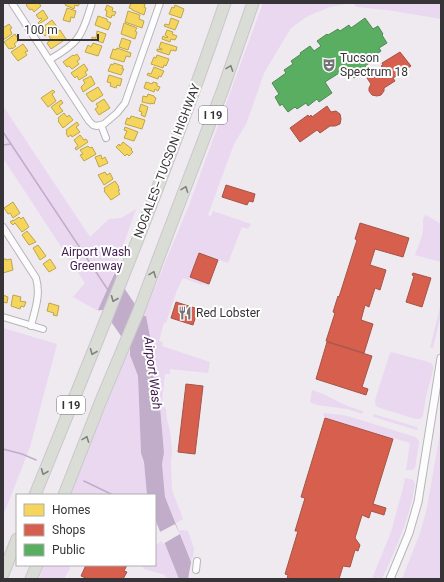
<svg xmlns="http://www.w3.org/2000/svg" width="444" height="582" font-family="Roboto,sans-serif">
<style>
.green{fill:#e9d8f0}
.water{fill:#c1acca}
.pier{fill:#eeeaf0}
.homes{fill:#f6d55c;stroke:#bda551}
.shops{fill:#d6604d;stroke:#a65347}
.public{fill:#5aae61;stroke:#508955}
.lines{fill:none;stroke-linecap:round;stroke-linejoin:round}
.stream{stroke:#c1acca;stroke-width:1.5}
.minor-casing{stroke:#b8b5ba;stroke-width:8}
.tertiary-casing{stroke:#b8b5ba;stroke-width:9}
.motorway-casing{stroke:#c9c7ca;stroke-width:13}
.minor{stroke:#fcfcfd;stroke-width:6}
.tertiary{stroke:#fcfcfd;stroke-width:7}
.motorway{stroke:#d9ddd6;stroke-width:11}
.oneway{stroke:#80807f}
.labels{text-anchor:middle;dominant-baseline:central;stroke-width:4;stroke-linejoin:round;paint-order:stroke}
.shield{fill:#fff;stroke:#737174;stroke-width:1}
.shield-label{font-size:11px;font-weight:bold;fill:#373438}
.poi-label{font-size:12px;fill:#373438;stroke:#fff;text-anchor:start}
.street-label{font-size:12px;fill:#373438;stroke:#fff}
.park-label{font-size:12px;fill:#452053;stroke:#fff}
.water-label{font-size:13px;font-style:italic;fill:#3c1749;stroke:#fff}
</style>
<rect width="100%" height="100%" fill="#eeeaf0"/>
<g class="green">
<path d="M263,3H353L330,7L308,16L291,28L264,73L252,108L246,124L234,144L224,171L208,215L211,216L213,211L251,224L248,229L242,227L228,263L199,253L190,277L209,284V286L202,284V285L183,278L177,290L166,323H164L159,341L163,342L162,346L210,362L208,373L170,369V374H165L162,402L166,410L167,420L170,431L172,451L171,463L172,490L183,519L176,523L165,497L162,464L164,453L143,316L189,205Z"/>
<path d="M355,3H441V19L387,10L357,7L355,6Z"/>
<path d="M3,106L90,237L109,219L121,218L136,209L100,312L73,297L85,283L3,158Z"/>
<path d="M426,215L441,224V262L415,255C418,247 422,238 423,230C424,224 421,219 426,215Z"/>
<path d="M441,303V314L433,348H430Z"/>
<path d="M3,328L57,344L30,447L3,516Z"/>
<path d="M129,349L130,355L138,376L141,453L144,462L147,495H70L83,462Z"/>
<path d="M391,352L425,361L431,363L433,366V371L426,396L423,416L420,419H416L380,408L376,406L375,400L390,353Z"/>
<path d="M312,390L323,394L347,406L363,411V413L362,414L347,409L317,405L310,402Z"/>
<path d="M324,413L342,415L351,417L415,437L419,441V443L415,468L412,470H406L410,443L325,418L323,414Z"/>
<path d="M373,414L417,427L418,429L416,430L374,417L373,416Z"/>
<path d="M441,427V579H402L420,533L427,508Z"/>
<path d="M405,478L413,480L415,484C410,518 396,548 382,579H372L391,532L402,492Z"/>
<path d="M183,530L188,531L194,549L192,563L179,531Z"/>
<path d="M163,540L179,579H167L165,575L144,569L143,567V565H155V546Z"/>
<path d="M44,565H67L70,568L64,579H39Z"/>
</g>
<path class="water" d="M116,270V276L143,316H146L157,373L164,453L162,464L165,497L198,579H179L155,519V495H147L144,462L141,453L138,376L130,355V349L103,310H98Z"/>
<g class="pier">
<path d="M175,524L180,534L163,544L158,533Z"/>
<path d="M192,557L200,578V579H188Z"/>
</g>
<g class="homes">
<path d="M29,3H39L41,6L34,12L32,9L30,10L26,5Z"/>
<path d="M66,3H80L78,6L75,5L74,9L65,5Z"/>
<path d="M131,3H142L145,4L144,7L146,8L144,15L132,10V9L129,8Z"/>
<path d="M107,5L113,8L112,11L116,12L114,16L112,15L111,18L106,16L107,11L105,10Z"/>
<path d="M175,5L184,9L181,18L169,14L172,7L174,8Z"/>
<path d="M67,8L76,11L74,18L71,17L70,22L63,20Z"/>
<path d="M43,10L48,18L39,24L38,23L42,19L41,18L39,19L36,15Z"/>
<path d="M128,11L140,15L139,19L144,21L142,28L125,22Z"/>
<path d="M98,16L107,19V21L111,23L108,30L95,25Z"/>
<path d="M171,18L179,21L175,30L164,26L165,24L169,25Z"/>
<path d="M52,20L58,28L45,36L42,33L46,30L43,27Z"/>
<path d="M124,23L137,28L135,31L137,32L135,39L121,34Z"/>
<path d="M9,24L12,28L10,29L12,34L3,40V28Z"/>
<path d="M60,30L66,39L51,49L47,43L51,40L49,36L53,33L54,34Z"/>
<path d="M167,30L173,32L172,34L177,36L175,40L171,39L170,42L162,39L163,36L167,38L168,37L165,35Z"/>
<path d="M97,31L106,34L103,43L92,39V37L96,38Z"/>
<path d="M15,34L19,40L14,44L16,46L12,49V48L9,49L4,42Z"/>
<path d="M122,38L131,41L128,50L119,47Z"/>
<path d="M161,42L177,47L176,51L171,50L169,55L157,51V49L162,50V49L159,48Z"/>
<path d="M93,43L102,46L98,56L85,52L88,45L91,47Z"/>
<path d="M23,44L28,51L25,52L27,55L18,61L11,52Z"/>
<path d="M117,48L131,53L130,57L126,56L124,62L110,58L113,49L116,50Z"/>
<path d="M77,54L80,59L77,61L79,64L72,69L69,66L67,67L63,62L73,55L74,56Z"/>
<path d="M157,55L169,59L166,66L164,65L163,68L151,64L154,57L156,58Z"/>
<path d="M114,63L123,66L122,69H124L121,75L108,71L111,64L113,65Z"/>
<path d="M84,64L88,70L85,72L87,75L79,80L77,76L75,78L71,73Z"/>
<path d="M154,67L164,71L161,77L159,76L158,79L147,75L148,73L151,74Z"/>
<path d="M109,75L122,79L120,86L117,85L116,88L110,86L111,83L107,82Z"/>
<path d="M91,76L95,84L83,92L81,87L85,83L83,80Z"/>
<path d="M146,82L152,84L153,82L157,83V86L160,87L158,91L155,89L154,92L144,88Z"/>
<path d="M98,87L103,95L92,102L91,100H90L86,94Z"/>
<path d="M53,90L55,92L52,94L56,101L48,107L41,98Z"/>
<path d="M148,94L154,96V97L156,98L154,104L151,103V104L142,102L143,96L147,97Z"/>
<path d="M104,99L110,108L99,115L95,109L98,107L96,104Z"/>
<path d="M61,100L63,103L59,106L63,111L57,115L51,107Z"/>
<path d="M141,104L148,107L145,117L141,115L142,112L139,111Z"/>
<path d="M64,113L67,117L69,115L73,120L63,128L58,121L59,120L58,118Z"/>
<path d="M131,116L145,120L142,129L125,124L127,118L130,119Z"/>
<path d="M77,122L79,125L76,127L80,132L72,137L71,135L68,137L66,133L67,132L66,130Z"/>
<path d="M125,127L138,132L134,141L124,138L127,131L124,130Z"/>
<path d="M80,135L84,140L86,139L88,142L76,150L75,148L78,146L74,140Z"/>
<path d="M123,142L132,149L131,150L133,152L129,156L127,154L125,156L116,147L119,144L120,146Z"/>
<path d="M88,146L90,148L92,147L96,154L84,161L80,155L83,154L80,150Z"/>
<path d="M101,155L102,159L105,157L108,163L99,167L95,157Z"/>
<path d="M105,172L107,175L110,173L113,179L104,185L98,175Z"/>
<path d="M115,181L119,187L118,188L120,190L118,191L120,194L111,200L104,191L105,190L104,188Z"/>
<path d="M13,202L20,213L13,218L10,213L8,214L4,208Z"/>
<path d="M19,217L21,219L23,217L29,227L22,232L15,223L13,225L10,222L13,220V221Z"/>
<path d="M27,231L36,242L29,245L22,235Z"/>
<path d="M38,245L46,256L40,260L33,248Z"/>
<path d="M3,259H6V260L11,259L13,270L3,273Z"/>
<path d="M50,259L56,268L49,272L43,264Z"/>
<path d="M3,295L8,297L7,303L3,302Z"/>
<path d="M13,295L21,297L20,301L26,302L24,307L21,306L20,309L11,306Z"/>
<path d="M49,303L59,306L57,316L53,315L54,313L47,311Z"/>
</g>
<g class="shops">
<path d="M400,52L411,66L393,78L395,81L384,88V91L381,95L377,96L372,95L369,91V88L371,84L367,78L383,68L381,66L383,65L382,63Z"/>
<path d="M327,106L331,112L336,111L340,114L341,119L340,124L335,126H330L320,133L317,130L300,142L290,128L308,115L309,117L311,115L312,117Z"/>
<path d="M226,185L255,194L253,202L249,201L247,205L222,197Z"/>
<path d="M360,223L409,238L403,257L375,249L370,265L386,270L380,290L375,288L369,307L365,305L361,320L373,324L364,353L326,341L335,313L333,312L338,296L339,297L357,240L355,239Z"/>
<path d="M199,253L218,260L209,284L190,277Z"/>
<path d="M413,273L431,278L422,307L406,302L414,276L412,275Z"/>
<path d="M176,302L198,309L193,325L171,318Z"/>
<path d="M327,342L372,356L362,387L368,389L366,395L316,379Z"/>
<path d="M186,384L203,386L195,454L178,452Z"/>
<path d="M325,418L393,439L373,504L386,508L384,515L371,511L369,518L362,515L355,538L360,545L358,551L355,550L350,567L343,566L339,579H287L288,575L285,574L298,531H295L305,498L301,497Z"/>
<path d="M86,565H127L124,571L127,572L123,579H88L81,576Z"/>
</g>
<path class="public" d="M365,18L373,29L378,26L383,34L382,35L387,43L379,48L381,51L373,57L374,60L365,66L367,69L354,78L347,68L325,82L332,93L319,102L317,99L308,106L306,103L297,109L295,107L288,112L282,104L280,106L275,97L279,94L272,83L286,73L284,70L293,64L291,61L301,54L300,53L310,46L314,51L321,46L317,41L327,34L328,35L338,29L340,31L349,25L351,28Z"/>
<g class="lines">
<g class="stream">
<path d="M3,132L108,290"/>
<path d="M3,145L11,144"/>
<path d="M3,449L22,454L36,460"/>
<path d="M84,481L113,495"/>
</g>
<g class="minor-casing">
<g id="minor">
<path d="M12,3L89,121L93,125L97,126L104,124L117,113L125,103L160,3"/>
<path d="M49,60C59,54 70,48 77,39C85,29 88,14 92,3"/>
<path d="M101,125L106,138"/>
<path d="M3,227L36,278C41,295 35,309 31,326"/>
<path d="M3,317L43,329"/>
<path d="M196,570L197,561"/>
</g>
</g>
<g class="tertiary-casing">
<path id="tertiary" d="M390,579L409,533L418,502L441,358"/>
</g>
<g class="motorway-casing">
<g id="motorway">
<path d="M35,495C101,332 168,170 225,3"/>
<path d="M64,495L100,403L139,310L165,241L223,89L253,3"/>
<path d="M3,574L17,539"/>
<path d="M31,579L37,565"/>
</g>
</g>
<use href="#minor" class="minor"/>
<use href="#tertiary" class="tertiary"/>
<use href="#motorway" class="motorway"/>
</g>
<defs><path id="oneway-chevron" d="M-2-3.5L2.5 0L-2 3.5" fill="none" stroke-width="1.6" stroke-linecap="round" stroke-linejoin="round"/></defs>
<g class="oneway">
<use href="#oneway-chevron" transform="translate(230 68) rotate(-70)"/>
<use href="#oneway-chevron" transform="translate(185 189) rotate(-69)"/>
<use href="#oneway-chevron" transform="translate(153 274) rotate(-69)"/>
<use href="#oneway-chevron" transform="translate(114 299) rotate(112)"/>
<use href="#oneway-chevron" transform="translate(93 352) rotate(112)"/>
<use href="#oneway-chevron" transform="translate(86 439) rotate(-69)"/>
<use href="#oneway-chevron" transform="translate(44 472) rotate(112)"/>
</g>
<defs>
<g id="theatre-bare" transform="scale(1.08)"><path d="M-5-5.5Q0-4 5-5.5V0Q5 5 0 6Q-5 5-5 0ZM-3.3-2.5H-1v1.5H-3.3ZM1-2.5H3.3v1.5H1ZM-2.8 1Q0 5.5 2.8 1Z" fill="#777478" stroke="#fff" stroke-width="2.5" paint-order="stroke"/></g>
<g id="restaurant-bare" transform="scale(1.08)"><path d="M-5-6h1v4h1v-4h1v4h1v-4h1v5L-1.5 .5V6h-2V.5L-5-1ZM5-6V6H3V1.5H1.5Q1.5-4 5-6Z" fill="#777478" stroke="#fff" stroke-width="2.5" paint-order="stroke"/></g>
</defs>
<g fill-rule="evenodd">
<use href="#theatre-bare" x="329" y="65"/>
<use href="#restaurant-bare" x="185" y="313"/>
</g>
<g class="labels">
<g class="shield">
<rect x="199" y="106" width="28" height="18" rx="3"/>
<rect x="57" y="396" width="28" height="18" rx="3"/>
</g>
<g class="shield-label">
<text x="213" y="115">I 19</text>
<text x="71" y="405">I 19</text>
</g>
<g class="poi-label">
<text x="340" y="58">Tucson<tspan x="340" dy="14">Spectrum 18</tspan></text>
<text x="196" y="313">Red Lobster</text>
</g>
<g class="street-label">
<text transform="translate(167 161) rotate(-69)">NOGALES–TUCSON HIGHWAY</text>
</g>
<g class="park-label">
<text x="96" y="252">Airport Wash<tspan x="96" dy="14">Greenway</tspan></text>
</g>
<g class="water-label">
<text transform="translate(153 373) rotate(83)">Airport Wash</text>
</g>
</g>
<rect width="444" height="582" fill="none" stroke="#373438" stroke-width="8"/>
<rect x="16" y="494" width="140" height="72" fill="#ffffff" stroke="#afaeaf"/>
<rect x="24" y="504" width="20" height="12" fill="#f6d55c" stroke="#afaeaf"/>
<text x="52" y="514" font-size="12" fill="#373438">Homes</text>
<rect x="24" y="524" width="20" height="12" fill="#d6604d" stroke="#afaeaf"/>
<text x="52" y="534" font-size="12" fill="#373438">Shops</text>
<rect x="24" y="544" width="20" height="12" fill="#5aae61" stroke="#afaeaf"/>
<text x="52" y="554" font-size="12" fill="#373438">Public</text>
<path d="M18 34v6h80v-6" fill="none" stroke="#373438" stroke-width="2"/>
<text x="24" y="34" font-size="12" fill="#373438" stroke="#ffffff" stroke-width="3" paint-order="stroke">100 m</text>
</svg>
